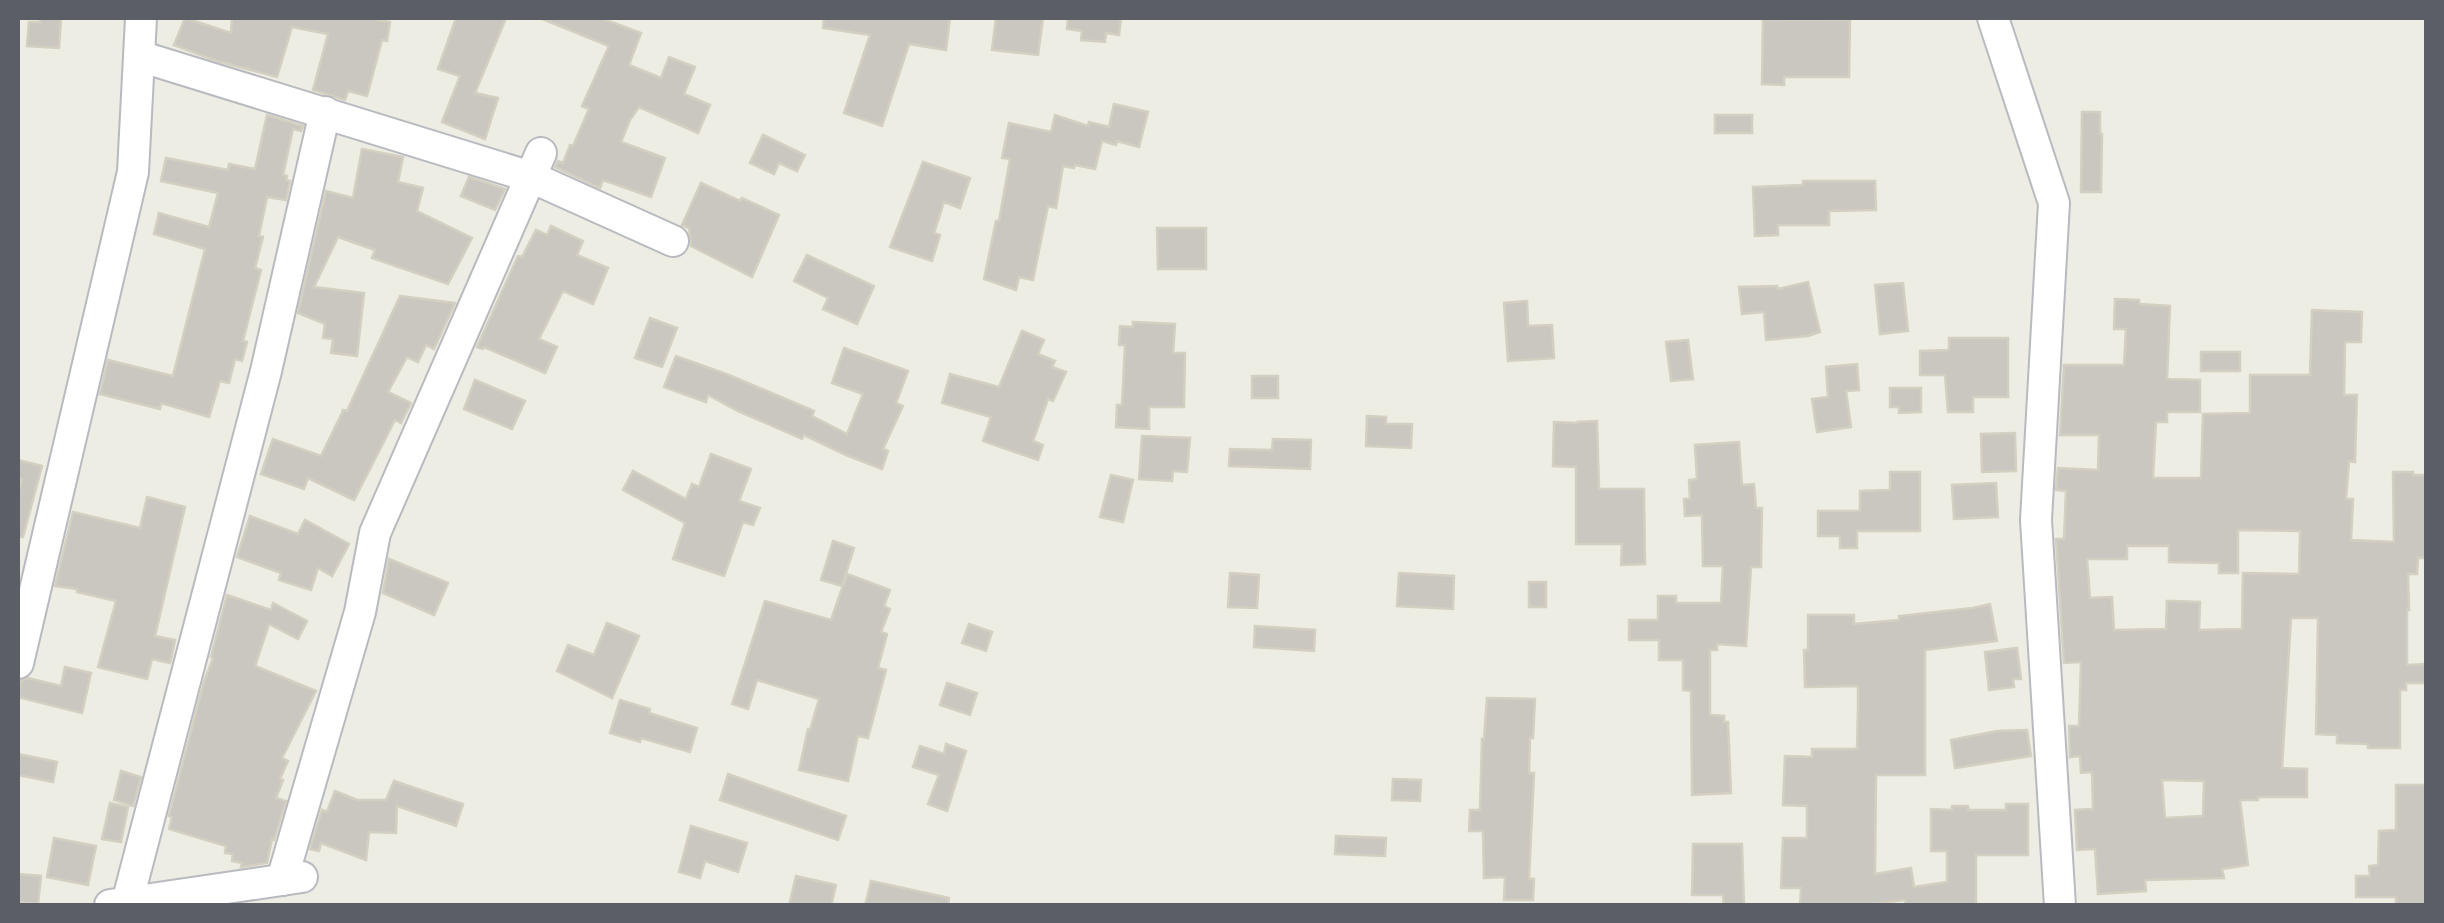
<svg xmlns="http://www.w3.org/2000/svg" width="2444" height="923" font-family="Montserrat,sans-serif">
<style>
.building{fill:#c9c7c0;stroke:#d3cfc1;stroke-width:2.5;fill-rule:evenodd}
.lines{fill:none;stroke-linecap:round;stroke-linejoin:round}
.minor-casing{stroke:#b8bac0;stroke-width:34}
.minor{stroke:#fff;stroke-width:30}
</style>
<rect width="100%" height="100%" fill="#eeede3"/>
<g class="building">
<path d="M40,18H61L59,48L27,46L29,22H40Z"/>
<path d="M185,18L231,33L232,18H378V20L390,22L387,41L382,40L367,96L348,91L345,100L313,90L328,34L292,27L277,77L214,60L174,45Z"/>
<path d="M456,18H506L475,93L498,98L485,139L442,122L460,76L438,69Z"/>
<path d="M540,18H601L641,33L629,65L661,78L669,57L695,67L684,94L710,105L698,133L639,107L630,120L621,142L665,158L651,197L603,180L600,188L555,167L558,161L563,163L570,145L573,146L589,109L582,106L609,46Z"/>
<path d="M824,18H950L946,50L909,44L882,126L844,113L870,35L823,28Z"/>
<path d="M996,18H1043L1038,55L992,50Z"/>
<path d="M1068,18L1121,19L1119,35L1106,33L1105,42L1081,40L1082,31L1067,29Z"/>
<path d="M1763,19L1850,20L1849,77H1784V85L1762,84Z"/>
<path d="M1114,104L1148,112L1139,147L1117,141L1116,145L1102,141L1095,169L1075,165L1074,168L1063,166L1056,208L1048,206L1033,280L1019,277L1016,290L984,279L996,221H999L1010,159L1002,158L1009,123L1051,132L1055,115L1088,126L1089,122L1109,127Z"/>
<path d="M2082,112H2100V134H2102L2101,192H2081Z"/>
<path d="M267,115L303,126L301,131L293,129L283,175L287,176L286,180L290,181L286,200L267,197L259,236L263,237L255,268L261,270L243,341L247,342L242,361L235,359L229,383L220,381L209,417L161,403L160,409L100,394L108,360L173,376L205,249L154,234L159,213L209,227L218,193L161,181L166,158L228,170L229,164L255,169Z"/>
<rect x="1715" y="115" width="37" height="18"/>
<path d="M763,135L805,155L797,171L779,163L774,174L750,163Z"/>
<path d="M362,149L403,157L398,182L423,188L417,211L472,238L448,284L372,258L375,250L338,237L314,287L364,293L357,356L331,353L333,339L323,338L325,324L298,313L326,191L353,198Z"/>
<path d="M923,162L970,178L960,208L944,202L934,233L940,235L932,261L890,247Z"/>
<path d="M469,177L505,189L495,210L461,196Z"/>
<path d="M1803,181H1875L1876,210L1829,211V225H1778V235L1755,236L1753,187L1803,185Z"/>
<path d="M701,183L740,201L742,198L779,215L752,277L691,246L689,228L682,225Z"/>
<path d="M551,226L583,241L577,255L608,268L593,304L563,291L539,339L557,347L545,373L484,347L483,349L477,347L518,256L522,257L536,230L547,235Z"/>
<path d="M1157,228H1206V269H1158Z"/>
<path d="M807,255L874,286L857,324L823,309L828,298L794,281Z"/>
<path d="M1808,282L1820,332L1808,336L1766,340L1764,312L1742,314L1739,287L1777,286L1778,289Z"/>
<path d="M1903,283L1908,331L1880,334L1875,285Z"/>
<path d="M400,296L455,303L434,349L426,345L418,362L407,357L388,392L411,403L401,423L395,420L354,500L308,478L304,489L261,474L273,439L321,456L342,413L343,410L347,411Z"/>
<path d="M2115,299L2139,300V304L2170,306L2167,379L2200,380V412H2167V422H2156L2153,478H2201L2203,414L2250,413V375H2310L2312,310L2362,312L2361,342H2345L2344,395H2357L2355,462L2349,461L2346,499H2353L2351,540L2394,542L2393,472H2413V475H2426V558H2418L2417,574H2408L2409,610H2407V665L2426,664V683H2406V690H2400V748H2368V744L2337,743V735L2316,734L2318,618H2291L2282,768L2307,769V797H2258V800H2240L2248,865L2222,869L2224,878L2145,880L2146,891L2098,894L2095,849L2077,850L2075,810L2093,809L2092,772L2081,773L2080,756L2070,757L2069,726H2079L2081,662L2064,663L2056,539H2064L2066,491L2056,490L2058,468L2098,470L2099,435H2060L2064,365H2124L2126,329H2114ZM2238,530L2300,531L2299,574L2243,573L2242,629L2199,630L2200,602L2172,601H2167L2166,629L2114,630L2112,597L2090,598L2087,559H2127V546H2169V562L2219,563V573H2238ZM2162,780L2204,781L2203,816L2165,818Z"/>
<path d="M1527,301L1528,326L1552,325L1554,358L1508,361L1504,303Z"/>
<path d="M650,318L677,328L662,367L635,358Z"/>
<path d="M1133,322L1175,324L1173,353H1185L1184,407H1149V429L1116,427L1117,405H1122L1125,345H1119L1120,326L1133,327Z"/>
<path d="M1022,331L1044,340L1038,354L1055,361L1052,367L1066,372L1053,401L1048,399L1033,441L1043,445L1038,460L983,441L991,417L942,403L950,374L999,387Z"/>
<path d="M1949,338H2008V397H1973V412H1948L1945,375H1920V351L1949,350Z"/>
<path d="M1688,340L1693,379L1671,381L1666,342Z"/>
<path d="M844,348L908,371L896,403L903,406L883,449L888,451L882,469L846,455L804,435L802,439L738,411L708,395L706,402L664,387L676,356L729,375L814,411L812,416L847,434L863,394L832,383Z"/>
<rect x="2201" y="352" width="39" height="19"/>
<path d="M1857,364L1859,390L1846,391L1851,427L1817,432L1812,399L1828,397L1826,367Z"/>
<rect x="1252" y="376" width="26" height="22"/>
<path d="M475,380L525,401L512,429L464,409Z"/>
<path d="M1890,388H1921V412L1899,413V407H1890Z"/>
<path d="M1367,416L1386,417V424H1412L1411,448L1366,446Z"/>
<path d="M1597,421L1599,489H1644L1645,564L1621,565L1622,544H1576V467L1553,466L1554,422L1578,423V422Z"/>
<path d="M2015,433L2016,471L1982,472L1981,434Z"/>
<path d="M1142,436L1190,438L1187,472L1173,471L1172,481L1139,479Z"/>
<path d="M1273,439L1311,440L1310,469L1229,466L1230,449L1272,450Z"/>
<path d="M1739,442L1742,485L1754,484L1756,508H1762L1761,567H1751L1746,646L1717,644V650H1710V715L1724,716V722H1728L1731,793L1692,795L1691,691L1683,690V660H1659V640H1629V620H1658V596H1676V603H1721L1723,566H1703L1702,515L1685,516L1684,499H1690L1689,480L1697,479L1695,445Z"/>
<path d="M711,454L751,469L739,501L760,508L753,525L743,522L724,576L673,559L685,523L623,490L633,471L686,499L692,484L699,487Z"/>
<path d="M18,460L42,466L23,537H18V494L22,479L18,478Z"/>
<path d="M1890,472H1920V531H1857V548H1840V536H1818V511H1860V491L1890,490Z"/>
<path d="M1111,475L1133,480L1123,522L1100,517Z"/>
<path d="M1996,483L1998,517L1954,519L1952,485Z"/>
<path d="M147,497L185,507L155,636L175,640L171,660L170,663L152,659L147,679L98,667L116,601L77,592V589L55,586L73,512L140,528Z"/>
<path d="M250,516L298,534L305,520L349,544L332,576L318,568L311,590L279,580L281,573L237,557Z"/>
<path d="M833,541L854,548L842,586L821,580Z"/>
<path d="M389,559L448,583L434,615L383,593Z"/>
<path d="M1230,573L1259,575L1257,608L1228,607Z"/>
<path d="M1399,573L1454,576L1453,609L1397,606Z"/>
<path d="M847,574L890,590L884,606L890,609L881,632L887,634L878,668L886,670L868,738L858,736L848,781L799,770L808,729L810,730L819,699L757,680L748,709L732,704L765,601L831,620Z"/>
<rect x="1529" y="582" width="17" height="25"/>
<path d="M227,595L271,610L273,603L307,621L298,639L269,624L255,666L316,691L282,758L288,761L280,779L283,780L276,798L286,801L274,840L272,839L267,863L241,867L242,863L232,861L233,854L225,853L226,846L169,829L172,817L169,816L204,682L213,658L211,657Z"/>
<path d="M1990,604L1997,641L1925,650V775H1876L1875,874L1911,868L1914,887L1947,882V851H1931V809L1952,810V806H1968V810H2006V804H2028V855H1976V906H1906L1905,900L1851,906H1800L1801,888H1781L1783,838H1807V806L1783,805L1785,756L1812,757V749H1857L1858,707V686L1805,687L1804,650H1808V615H1854V624L1899,620V616L1973,608Z"/>
<path d="M607,623L639,636L612,698L557,671L568,645L594,655Z"/>
<path d="M969,624L992,632L986,651L962,643Z"/>
<path d="M1255,626L1315,630L1314,651L1254,647Z"/>
<path d="M2017,648L2021,679H2013L2014,687L1989,690L1985,652Z"/>
<path d="M65,667L91,673L82,713L18,697L21,681L28,678L61,686Z"/>
<path d="M947,683L977,693L970,715L940,705Z"/>
<path d="M1487,698L1535,699L1533,738H1530L1529,773H1534L1529,879H1534L1533,900H1504L1505,877L1484,878L1483,831H1469L1470,810H1480L1482,739H1484Z"/>
<path d="M620,700L650,709L649,713L697,728L690,752L641,738L640,742L610,733Z"/>
<path d="M2027,730L2031,756L1955,768L1951,740L1997,731Z"/>
<path d="M946,744L966,751L947,811L928,804L939,775L913,767L920,746L944,754Z"/>
<path d="M18,754L57,762L53,782L18,775Z"/>
<path d="M121,771L141,777L133,806L114,800Z"/>
<path d="M728,774L846,816L838,840L720,800Z"/>
<path d="M1393,779L1421,780L1420,801L1392,800Z"/>
<path d="M394,781L463,804L456,826L397,806L396,833L369,832L366,860L321,843L319,851L310,849L322,810L327,812L335,791L357,800H386Z"/>
<path d="M2396,785H2426V906H2396V897H2356V876H2370L2369,866L2378,865L2379,831L2396,830Z"/>
<path d="M110,803L128,807L121,842L102,839Z"/>
<path d="M691,826L747,843L738,872L705,861L700,878L679,872Z"/>
<path d="M1336,836L1386,838L1385,856L1335,854Z"/>
<path d="M54,838L96,846L88,885L47,877Z"/>
<path d="M1693,844H1742L1744,906H1724L1723,895H1692Z"/>
<path d="M18,874L41,876L38,904L18,902Z"/>
<path d="M796,876L836,885L831,906H789Z"/>
<path d="M871,881L949,898L948,906H865Z"/>
</g>
<g class="lines">
<g class="minor-casing">
<g id="minor">
<path d="M1993,18L2054,203L2036,520L2060,906"/>
<path d="M139,56L531,177L673,241"/>
<path d="M18,663L133,172L141,18"/>
<path d="M282,880L360,612L375,533L541,153"/>
<path d="M127,903L266,371L325,112"/>
<path d="M110,905L302,877"/>
</g>
</g>
<use href="#minor" class="minor"/>
</g>
<rect width="2444" height="923" fill="none" stroke="#5b5e64" stroke-width="40"/>
</svg>
